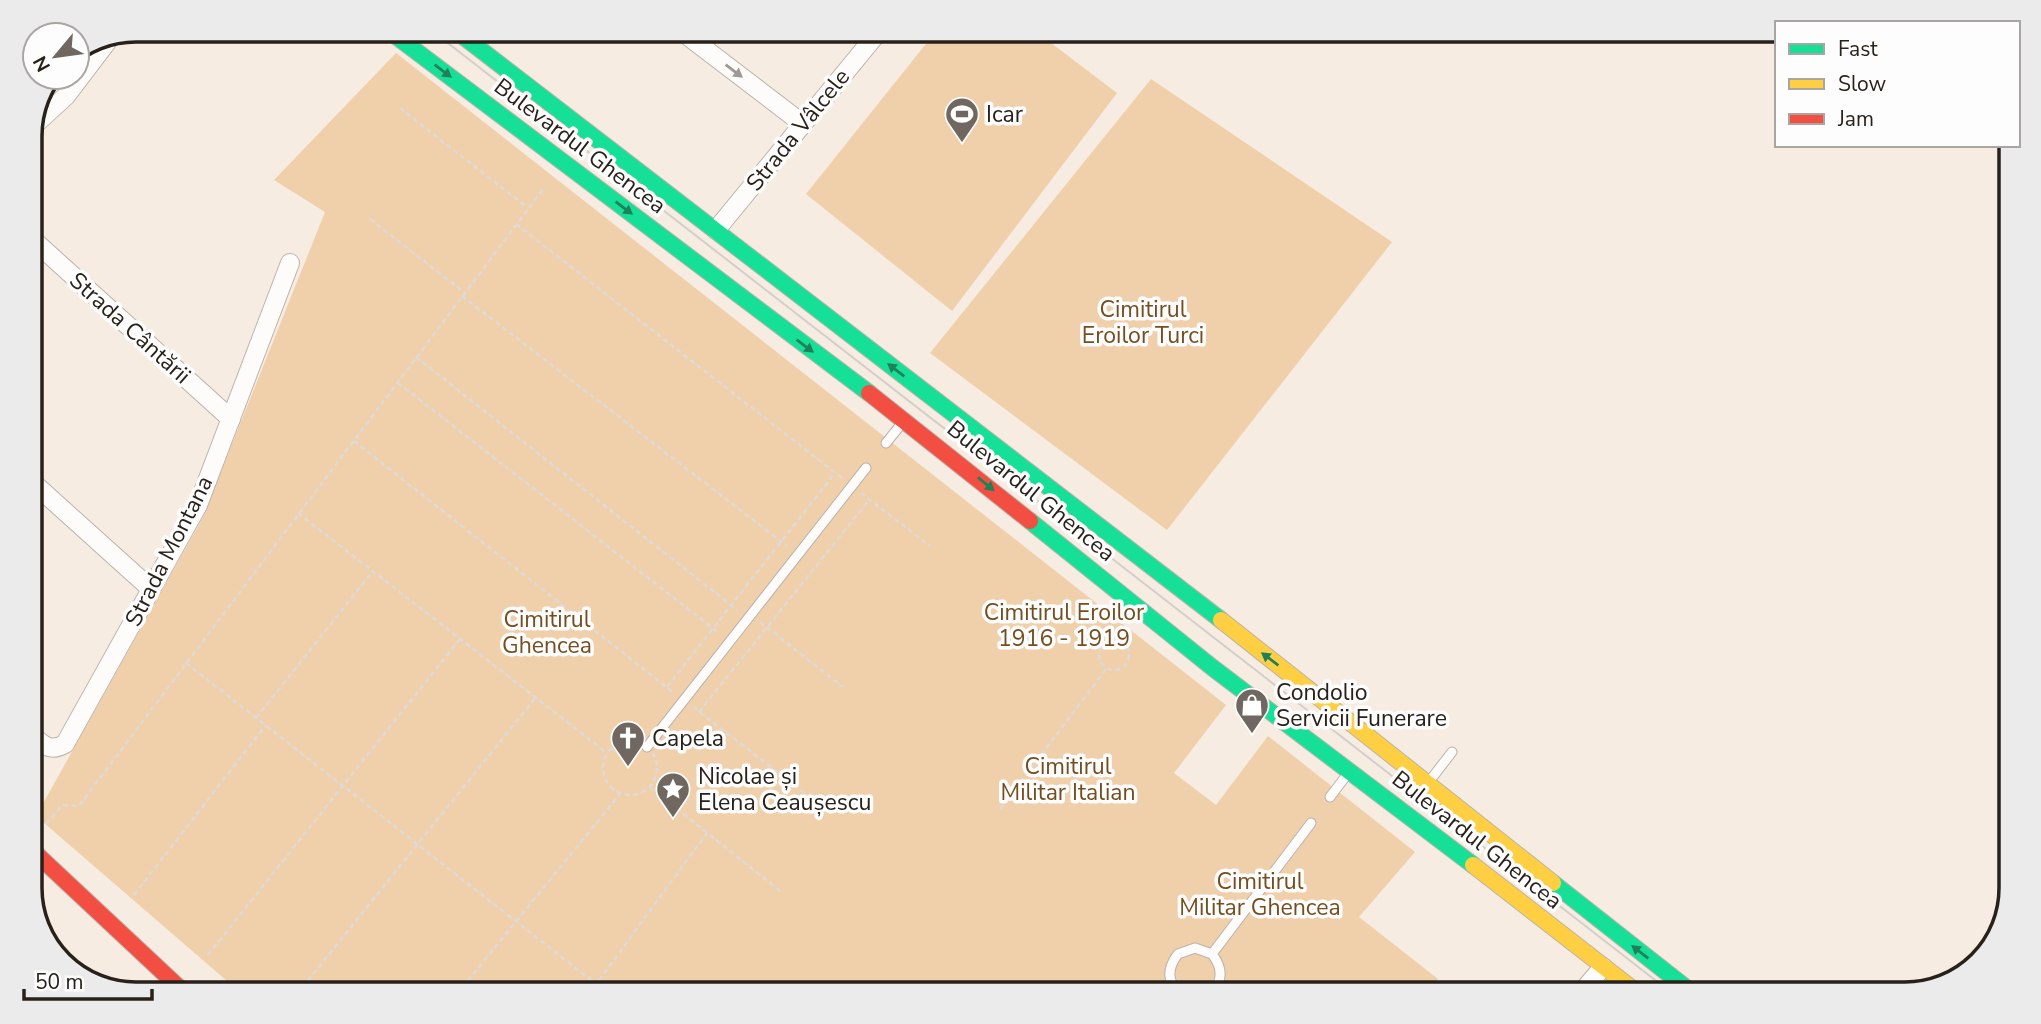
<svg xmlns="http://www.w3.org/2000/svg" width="2041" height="1024" font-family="'Nunito Sans',sans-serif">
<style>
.green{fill:#f0cfab}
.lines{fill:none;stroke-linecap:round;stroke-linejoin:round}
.lane-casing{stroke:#bbb3ab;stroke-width:11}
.street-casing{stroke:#bbb3ab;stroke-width:20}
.fast-casing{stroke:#bbb3ab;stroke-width:18}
.slow-casing{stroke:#bbb3ab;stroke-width:18}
.jam-casing{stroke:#bbb3ab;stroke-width:18}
.path{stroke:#dedad7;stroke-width:2.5;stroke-dasharray:5 3.5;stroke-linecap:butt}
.lane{stroke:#fefcfa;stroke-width:9}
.street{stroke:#fefcfa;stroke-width:18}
.fast{stroke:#16e098;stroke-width:16}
.slow{stroke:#ffcf43;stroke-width:16}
.jam{stroke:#f24e42;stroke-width:16}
.tram{stroke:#d2cfcc;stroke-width:2}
.oneway{fill:#1f8059}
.oneway2{fill:#9e9995}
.labels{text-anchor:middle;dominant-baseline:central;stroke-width:7;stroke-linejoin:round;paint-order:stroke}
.poi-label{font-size:23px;fill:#28211a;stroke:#fdfdfd;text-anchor:start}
.street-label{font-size:23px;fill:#28211a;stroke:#fdfdfd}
.park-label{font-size:23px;fill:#744e1f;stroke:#fdfdfd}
.rim{fill:none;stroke:#28211a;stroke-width:3.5}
</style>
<rect width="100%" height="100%" fill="#f7ece1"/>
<g class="green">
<path d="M937,30H1034L1117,93L952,311L806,194Z"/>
<path d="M396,53L1226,705L1174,773L1216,805L1268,736L1415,852L1359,917L1438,979L1425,994H242L36,816L202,519L325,212L274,180Z"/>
<path d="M1151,79L1392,242L1167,530L930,353Z"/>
</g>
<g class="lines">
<g class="lane-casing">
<g id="lane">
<path d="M886,443L903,422"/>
<path d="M647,747L866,468"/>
<path d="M1428,783L1452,752"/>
<path d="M1330,797L1349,772"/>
<path d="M1212,954L1311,823"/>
<path d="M1179,994C1167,981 1167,968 1178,954L1195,948L1212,954C1223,968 1223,981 1211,994"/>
</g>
</g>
<g class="street-casing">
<g id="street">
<path d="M680,30L803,124"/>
<path d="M30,129L66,96L107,42"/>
<path d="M716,230L880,30"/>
<path d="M30,237L231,419"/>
<path d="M30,480L151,589"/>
<path d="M30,733C42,744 49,753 65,744L198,505L290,263"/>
<path d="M1580,994L1603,967"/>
</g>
</g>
<g class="fast-casing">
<g id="fast">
<path d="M388,30L869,393"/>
<path d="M455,30L1221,620"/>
<path d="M1030,521L1213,668L1473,865"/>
<path d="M1553,883L1694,994"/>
</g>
</g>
<g class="slow-casing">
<g id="slow">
<path d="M1221,620L1553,883"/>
<path d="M1473,865L1639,994"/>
</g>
</g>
<g class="jam-casing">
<g id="jam">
<path d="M869,393L1030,521"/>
<path d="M30,848L186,994"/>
</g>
</g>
<g class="path">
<path d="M400,108L528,208"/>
<path d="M370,219L465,293"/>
<path d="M516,224L842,478"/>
<path d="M462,296L787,546"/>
<path d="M416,357L737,610"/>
<path d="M398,383L719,633"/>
<path d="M354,441L674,693"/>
<path d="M861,493L930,546"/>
<path d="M298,513L607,753"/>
<path d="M760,622L843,687"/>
<circle cx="1114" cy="655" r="15"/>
<path d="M1124,643L1132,632"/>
<path d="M186,663L596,984"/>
<path d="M667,687L835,473"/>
<path d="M693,707L807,795"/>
<path d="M699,712L869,500"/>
<path d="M256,718L373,571"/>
<circle cx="630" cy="768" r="27"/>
<path d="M650,787L780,891"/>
<path d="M1000,809L1107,668"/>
<path d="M40,830L63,805L79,806L544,188"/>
<path d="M134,895L265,726"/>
<path d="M208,955L460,639"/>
<path d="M297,994L536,697"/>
<path d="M457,994L620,794"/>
<path d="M589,994L707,833"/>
</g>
<use href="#lane" class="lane"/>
<use href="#street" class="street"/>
<use href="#fast" class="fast"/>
<use href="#slow" class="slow"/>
<use href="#jam" class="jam"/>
<path class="tram" d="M431,30L1673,994"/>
</g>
<defs><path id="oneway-solid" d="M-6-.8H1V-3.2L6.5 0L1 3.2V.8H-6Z" transform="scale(1.75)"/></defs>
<g class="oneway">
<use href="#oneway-solid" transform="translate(443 71) rotate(37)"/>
<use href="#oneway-solid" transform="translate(624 208) rotate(37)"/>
<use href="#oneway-solid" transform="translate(805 346) rotate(37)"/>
<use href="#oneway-solid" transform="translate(896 370) rotate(-142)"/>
<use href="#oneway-solid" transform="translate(986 484) rotate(39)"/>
<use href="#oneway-solid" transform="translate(1270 659) rotate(-143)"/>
<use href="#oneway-solid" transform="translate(1640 952) rotate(-142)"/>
</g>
<use class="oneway2" href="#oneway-solid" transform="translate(734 71) rotate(37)"/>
<defs>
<g id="stadium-pin" transform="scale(1.75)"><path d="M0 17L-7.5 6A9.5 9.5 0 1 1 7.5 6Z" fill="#706860" stroke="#fdfdfd"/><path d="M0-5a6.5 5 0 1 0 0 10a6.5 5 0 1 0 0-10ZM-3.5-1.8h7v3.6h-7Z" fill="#fff"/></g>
<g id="shop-pin" transform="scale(1.75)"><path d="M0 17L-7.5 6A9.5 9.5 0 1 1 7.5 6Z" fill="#706860" stroke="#fdfdfd"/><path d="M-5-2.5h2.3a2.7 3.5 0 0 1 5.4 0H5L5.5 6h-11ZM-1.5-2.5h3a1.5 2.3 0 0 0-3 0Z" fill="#fff"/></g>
<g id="church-pin" transform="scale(1.75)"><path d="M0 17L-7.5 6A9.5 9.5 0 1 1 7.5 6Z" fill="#706860" stroke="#fdfdfd"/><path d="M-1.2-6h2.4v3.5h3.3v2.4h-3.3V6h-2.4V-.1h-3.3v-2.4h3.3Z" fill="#fff"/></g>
<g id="sight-pin" transform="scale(1.75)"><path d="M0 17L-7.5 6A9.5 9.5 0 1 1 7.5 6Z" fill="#706860" stroke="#fdfdfd"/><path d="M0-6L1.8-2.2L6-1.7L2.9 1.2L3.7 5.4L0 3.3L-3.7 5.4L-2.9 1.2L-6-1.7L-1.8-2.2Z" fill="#fff"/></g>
</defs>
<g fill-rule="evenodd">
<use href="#stadium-pin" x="962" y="114"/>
<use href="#shop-pin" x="1252" y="705"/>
<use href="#church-pin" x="628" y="738"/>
<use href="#sight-pin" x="673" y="789"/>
</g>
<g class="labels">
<g class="poi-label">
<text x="986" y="114">Icar</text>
<text x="1276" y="692">Condolio<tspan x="1276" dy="26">Servicii Funerare</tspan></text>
<text x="652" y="738">Capela</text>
<text x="698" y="776">Nicolae și<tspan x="698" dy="26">Elena Ceaușescu</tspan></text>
</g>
<g class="street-label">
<text transform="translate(798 130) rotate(-51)">Strada Vâlcele</text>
<text transform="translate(580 146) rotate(37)">Bulevardul Ghencea</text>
<text transform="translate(130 328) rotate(42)">Strada Cântării</text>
<text transform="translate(1031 491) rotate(39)">Bulevardul Ghencea</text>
<text transform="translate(169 551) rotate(-63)">Strada Montana</text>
<text transform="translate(1477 840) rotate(38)">Bulevardul Ghencea</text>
</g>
<g class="park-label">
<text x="1143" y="309">Cimitirul<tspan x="1143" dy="26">Eroilor Turci</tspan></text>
<text x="1064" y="612">Cimitirul Eroilor<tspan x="1064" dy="26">1916 - 1919</tspan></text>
<text x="547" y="619">Cimitirul<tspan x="547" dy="26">Ghencea</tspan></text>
<text x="1068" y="766">Cimitirul<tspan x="1068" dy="26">Militar Italian</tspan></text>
<text x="1260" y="881">Cimitirul<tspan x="1260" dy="26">Militar Ghencea</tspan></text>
</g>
</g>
<path d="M0 0H2041V1024H0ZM136 42H1905A94 94 0 0 1 1999 136V888A94 94 0 0 1 1905 982H136A94 94 0 0 1 42 888V136A94 94 0 0 1 136 42Z" fill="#ecebeb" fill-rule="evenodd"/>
<path class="rim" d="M136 42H1905A94 94 0 0 1 1999 136V888A94 94 0 0 1 1905 982H136A94 94 0 0 1 42 888V136A94 94 0 0 1 136 42Z"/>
<rect x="1775" y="21" width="245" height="126" fill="#fdfdfd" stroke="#a8a5a2" stroke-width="2"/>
<rect x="1789" y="44" width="35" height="10" fill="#16e098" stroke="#a8a5a2" stroke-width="2"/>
<text x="1838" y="56" font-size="21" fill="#28211a">Fast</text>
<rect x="1789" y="79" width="35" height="10" fill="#ffcf43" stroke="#a8a5a2" stroke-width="2"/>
<text x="1838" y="91" font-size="21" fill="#28211a">Slow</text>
<rect x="1789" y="114" width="35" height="10" fill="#f24e42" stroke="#a8a5a2" stroke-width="2"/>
<text x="1838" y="126" font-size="21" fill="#28211a">Jam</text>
<g transform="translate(56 56) rotate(241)"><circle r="33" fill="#fdfdfd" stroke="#a8a5a2" stroke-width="2"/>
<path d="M0-5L12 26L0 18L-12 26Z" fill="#706860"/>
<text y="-10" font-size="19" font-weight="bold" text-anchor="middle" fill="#28211a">N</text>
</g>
<path d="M24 989v10h128v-10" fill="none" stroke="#28211a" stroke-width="3.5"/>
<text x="35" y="989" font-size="21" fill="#28211a" stroke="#fdfdfd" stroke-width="5" paint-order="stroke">50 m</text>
</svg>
